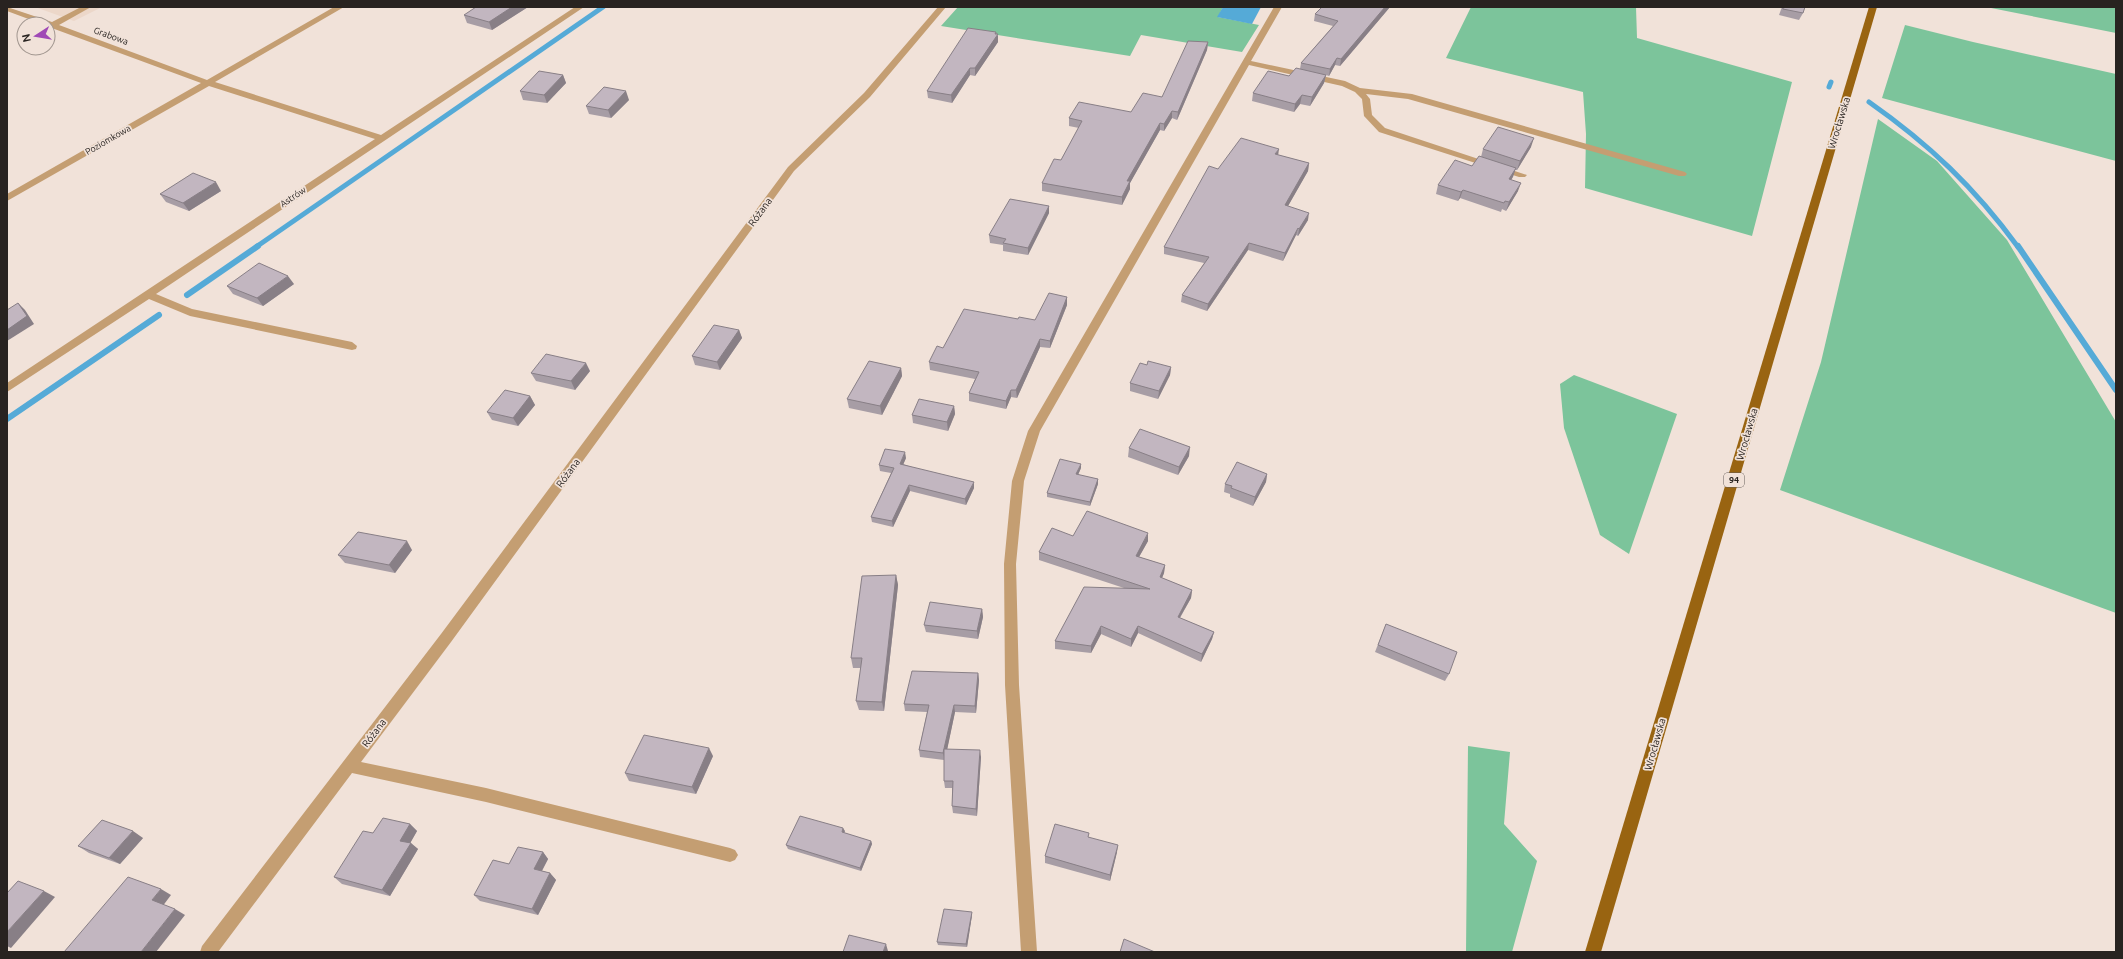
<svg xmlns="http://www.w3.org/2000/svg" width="2123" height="959" font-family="Ubuntu,sans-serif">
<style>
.industrial{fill:#ecd7c9}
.green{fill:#7cc49b}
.water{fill:#55aad7}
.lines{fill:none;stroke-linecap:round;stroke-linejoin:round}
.stream-far1{stroke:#55aad7;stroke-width:5}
.stream{stroke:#55aad7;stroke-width:6}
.minor{fill:#c49e72;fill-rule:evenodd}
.major{fill:#996411;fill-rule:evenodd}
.wall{fill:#a79da5}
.shaded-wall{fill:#887f86}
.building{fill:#c2b6c0;stroke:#887f86}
.labels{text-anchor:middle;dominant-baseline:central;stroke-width:3.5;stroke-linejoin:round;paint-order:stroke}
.far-street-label{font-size:9px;fill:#282320;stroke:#f1e2d9}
.shield{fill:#f1e2d9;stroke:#645c58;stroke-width:1}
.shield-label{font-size:9px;font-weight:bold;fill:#282320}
.street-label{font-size:10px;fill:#282320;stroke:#f1e2d9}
</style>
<rect width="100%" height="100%" fill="#f1e2d9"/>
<path class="industrial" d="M35,7H102L74,21Z"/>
<g class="green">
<path d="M958,7H1223L1218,17L1259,25L1242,52L1141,35L1130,56L941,26Z"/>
<path d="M1471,7H1636L1637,38L1792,82L1752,236L1585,188L1586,134L1583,92L1446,58Z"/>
<path d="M1986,7H2116V33Z"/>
<path d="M1905,25L1973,42L2116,74V161L1882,98Z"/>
<path d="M1878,119L1937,161L2007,240L2116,422V613L1780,490L1821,362Z"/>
<path d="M1574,375L1677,414L1629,554L1600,535L1564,428L1560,384Z"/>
<path d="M1468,746L1510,752L1504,824L1537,861L1512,952H1466Z"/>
</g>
<path class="water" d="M1223,7H1261L1252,24L1217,17Z"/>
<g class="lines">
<g class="stream-far1">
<path d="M1829,87L1831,82"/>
<path d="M1869,102C1929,144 1975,188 2018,247"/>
<path d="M256,247L603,7"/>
</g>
<g class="stream">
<path d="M2018,246L2116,390"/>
<path d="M187,295L258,246"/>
<path d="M7,419L159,315"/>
</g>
<g class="minor">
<path d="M7,7L52,22L81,7H91L59,25L207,80L334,7H344L215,82L381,135L575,7H584L156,294L192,309L352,342L357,346L356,349L352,350L190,316L149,299L7,392V383L375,139L209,86L7,201V194L201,83L49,27L48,24H42L7,11Z"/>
<path d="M938,7H946L870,97L794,171L451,642L361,762L486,788L730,848L735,850L738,855L735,860L730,862L486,802L352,773L218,952H200L202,946L441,634L788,167L864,93Z"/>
<path d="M1274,7H1282L1251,61L1345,81L1360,88L1412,94L1685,172L1687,174L1685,176H1679L1408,99L1366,94L1370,99L1372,115L1385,128L1527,175L1525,177H1519L1379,132L1364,116L1362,99L1355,92L1342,86L1249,65L1040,431L1024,481L1016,564L1019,685L1037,952H1021L1005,685L1004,564L1012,481L1028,431Z"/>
</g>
<path class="major" d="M1869,7H1877L1601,952H1585Z"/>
</g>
<g class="wall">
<path d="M528,7L492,30L467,23L464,15Z"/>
<path d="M1322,7H1390L1340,66L1335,65L1329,76L1326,75L1324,83L1310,106L1300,104L1294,112L1252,101L1253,93L1289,76L1300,69L1301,63L1333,26L1314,21L1315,14Z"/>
<path d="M1782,7H1805L1803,13L1799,20L1779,15Z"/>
<path d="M996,32L998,42L975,76L970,75L952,103L928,98L927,91Z"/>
<path d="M1208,42L1207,50L1177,120L1172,118L1164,131L1160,130L1130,183V189L1122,205L1042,191V183L1061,160L1079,128L1069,126V118L1131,112L1162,97Z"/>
<path d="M563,75L566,83L547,103L523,100L520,91Z"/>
<path d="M629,100L611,118L589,114L586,106Z"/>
<path d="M1531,147L1517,170H1515L1511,180L1518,191L1506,211L1502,209L1501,212L1460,198L1458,201L1436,194L1438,185L1472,166L1481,157L1483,149Z"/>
<path d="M1278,155L1309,163L1308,171L1288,206L1308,220L1298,236L1296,235L1283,261L1248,250L1207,311L1181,302L1182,295L1204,263L1164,254V247L1218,169Z"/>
<path d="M221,191L189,211L166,202L160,194Z"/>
<path d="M1049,206V213L1028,255L1003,251V245L990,243L989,235Z"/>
<path d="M294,284L263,306L233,294L227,286Z"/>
<path d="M1067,297V305L1050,348L1040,347L1017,398L1011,397L1006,409L969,401V393L975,379L930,370L929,362L943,348L1018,319L1035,320Z"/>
<path d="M739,330L742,338L720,370L695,365L692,356Z"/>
<path d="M1147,365L1171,367L1170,375L1158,399L1130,391V383Z"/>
<path d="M901,368L902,376L882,415L849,408L847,399Z"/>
<path d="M590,371L575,390L536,381L531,373Z"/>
<path d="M530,396L535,405L518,426L492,420L487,412Z"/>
<path d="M954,406L955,414L948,431L913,423L912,415Z"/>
<path d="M1129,448L1189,456L1178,475L1128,457Z"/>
<path d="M906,458L903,464L974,488L966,505L910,491L893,527L872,522L871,517L891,473L880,471L879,465Z"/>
<path d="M1081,468L1078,475L1098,479V484L1090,506L1047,497V493Z"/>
<path d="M1267,474L1266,482L1253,506L1230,497V494L1224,492L1225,484Z"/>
<path d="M1073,536L1148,541L1139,557L1165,565L1164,573L1162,578L1192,590L1191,598L1180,618L1214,632L1212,639L1201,662L1138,633L1131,647L1101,634L1091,653L1055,649V641L1124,588L1039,560V552Z"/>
<path d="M412,550L395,573L345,563L338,555Z"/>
<path d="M896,575L898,585L884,711L859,710L856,701L861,668H853L851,658Z"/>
<path d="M982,609L983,617L978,639L926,632L924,625Z"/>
<path d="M1386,624L1449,674L1445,681L1375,652Z"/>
<path d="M978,673L979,680L976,713L955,712L947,749L981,757L977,816L953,813L952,806V788H945L944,781V760L920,757L919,750L927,712L905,711L904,704Z"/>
<path d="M713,756L696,794L629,781L625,773Z"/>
<path d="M410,824L417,831L410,843L418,849L390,896L342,884L334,877L373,833Z"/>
<path d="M845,831L844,833L871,841L872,844L861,871L788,849L786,845Z"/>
<path d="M1088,837L1117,852L1110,881L1045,863V856Z"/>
<path d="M143,838L120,864L89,853L78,846Z"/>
<path d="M543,852L548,859L542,871L550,873L556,880L538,915L480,901L474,895L509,864Z"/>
<path d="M972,915L967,947L938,945L937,942Z"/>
</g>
<g class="shaded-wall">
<path d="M512,7H528L492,30L489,22Z"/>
<path d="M1385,7H1390L1340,66L1341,59Z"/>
<path d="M996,32L997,36L998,34V42L975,76V68Z"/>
<path d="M1208,42L1207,50L1177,120L1178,112Z"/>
<path d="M1337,58L1335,65L1329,76L1330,69Z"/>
<path d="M970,68V75L952,103L951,95Z"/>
<path d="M563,75L566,83L547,103L544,95Z"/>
<path d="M1326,75L1324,83L1310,106L1312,97Z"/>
<path d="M626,91L629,100L611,118L608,110Z"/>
<path d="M1302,95L1300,104L1294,112L1295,104Z"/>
<path d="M1172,111V118L1164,131V124Z"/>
<path d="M1160,123V130L1130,183V189L1122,205V197L1127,181Z"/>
<path d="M1534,138L1531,147L1517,170L1520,161Z"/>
<path d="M1279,149L1278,156L1275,154Z"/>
<path d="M1309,163L1308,171L1284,213L1285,205Z"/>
<path d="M1516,168L1513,177L1506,188L1509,179Z"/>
<path d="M216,182L221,191L189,211L183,203Z"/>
<path d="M1521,183L1518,191L1506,211L1509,202Z"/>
<path d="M1463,190L1460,198L1458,201L1461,192Z"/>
<path d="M1049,206V213L1028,255V248Z"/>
<path d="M1309,213L1308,220L1298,236L1299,229Z"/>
<path d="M1298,228L1296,235L1283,261L1285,253Z"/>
<path d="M1249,243L1248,250L1207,311L1208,304Z"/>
<path d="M288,276L294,284L263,306L257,298Z"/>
<path d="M1067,297V305L1050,348V341Z"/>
<path d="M18,303L25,310L34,324L7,341V330Z"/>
<path d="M739,330L742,338L720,370L717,362Z"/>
<path d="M1040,339V347L1017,398L1016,390Z"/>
<path d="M586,363L590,371L575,390L571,381Z"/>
<path d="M1171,367L1170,375L1158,399L1159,391Z"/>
<path d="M901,368L902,376L882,415L880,406Z"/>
<path d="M1011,390V397L1006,409V401Z"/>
<path d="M530,396L535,405L518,426L513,418Z"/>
<path d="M954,406L955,414L948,431L947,422Z"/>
<path d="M1190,447L1189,456L1178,475L1179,467Z"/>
<path d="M905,452L906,458L901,470L900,464Z"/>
<path d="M1081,464V468L1076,479V474Z"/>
<path d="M1267,474L1266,482L1253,506L1255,497Z"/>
<path d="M1098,479V484L1090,506V502Z"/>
<path d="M974,482V488L966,505L965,499Z"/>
<path d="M909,485L910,491L893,527L892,521Z"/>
<path d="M1148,533V541L1135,564L1136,556Z"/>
<path d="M407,541L412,550L395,573L389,565Z"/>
<path d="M1165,565L1164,573L1159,585L1160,577Z"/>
<path d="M896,575L898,585L884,711L882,702Z"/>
<path d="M1192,590L1191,598L1176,624L1178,617Z"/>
<path d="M982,609L983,617L978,639L977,631Z"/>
<path d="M1101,626V634L1091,653V646Z"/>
<path d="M1138,626V633L1131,647V639Z"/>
<path d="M1214,632L1212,639L1201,662L1202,654Z"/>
<path d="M978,673L979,680L976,713L975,706Z"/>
<path d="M954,705L955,712L945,760L943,753Z"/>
<path d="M709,748L713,756L696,794L692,787Z"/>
<path d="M980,750L981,757L977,816L976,809Z"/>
<path d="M410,824L417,831L408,847L400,841Z"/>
<path d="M843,828L845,831L843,835L842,832Z"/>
<path d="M133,831L143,838L120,864L109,858Z"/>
<path d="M871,841L872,844L861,871L860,868Z"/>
<path d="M411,843L418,849L390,896L382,890Z"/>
<path d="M1118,845L1117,852L1110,881V875Z"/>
<path d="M543,852L548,859L539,876L534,869Z"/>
<path d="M550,873L556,880L538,915L532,909Z"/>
<path d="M161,889L171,895L162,907L152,900Z"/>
<path d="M44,891L55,897L11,948L7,946V932Z"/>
<path d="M175,909L185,915L156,952H141Z"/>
<path d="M972,912V915L967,947L966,944Z"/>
<path d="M886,944L888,951V952H883Z"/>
</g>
<g class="building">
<path d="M476,7H512L489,22L464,15Z"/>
<path d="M1322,7H1385L1341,59L1337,58L1330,69L1301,63L1338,21L1315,14Z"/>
<path d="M1783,7H1805L1803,13L1783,9Z"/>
<path d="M968,28L996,32L995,34H998L975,68H970L951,95L927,91Z"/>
<path d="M1188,41L1208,42L1178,112L1172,111L1164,124L1160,123L1127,181H1130L1122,197L1042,183L1054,159L1061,160L1082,121L1069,118L1079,102L1131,112L1143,93L1162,97Z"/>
<path d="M1296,68L1326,75L1312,97L1302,95L1295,104L1253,93L1268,71L1289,76Z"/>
<path d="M539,71L563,75L544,95L520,91Z"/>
<path d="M604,87L626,91L608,110L586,106Z"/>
<path d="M1498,127L1534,138L1520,161L1483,149Z"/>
<path d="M1241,138L1279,149L1275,154L1309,163L1285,205L1309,213L1299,229L1298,228L1285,253L1249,243L1208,304L1182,295L1209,257L1164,247L1209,166L1218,169Z"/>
<path d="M1479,156L1516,168L1509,179L1521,183L1509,202L1505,201L1504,203L1463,190L1461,192L1438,185L1455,160L1472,166Z"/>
<path d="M193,173L216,182L183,203L160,194Z"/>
<path d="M1010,199L1049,206L1028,248L1003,243L1006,239L989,235Z"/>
<path d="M259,263L288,276L257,298L227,286Z"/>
<path d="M1049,293L1067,297L1050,341L1040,339L1016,390H1011L1006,401L969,393L979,372L929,362L937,346L943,348L964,309L1018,319L1019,317L1035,320Z"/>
<path d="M18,303L27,316L7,330V310Z"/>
<path d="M714,325L739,330L717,362L692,356Z"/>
<path d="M546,354L586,363L571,381L531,373Z"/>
<path d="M869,361L901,368L880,406L847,399Z"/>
<path d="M1148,361L1171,367L1159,391L1130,383L1140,363L1147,365Z"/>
<path d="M505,390L530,396L513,418L487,412Z"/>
<path d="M919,399L954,406L947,422L912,415Z"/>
<path d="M1140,429L1190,447L1179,467L1129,448Z"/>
<path d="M885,449L905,452L900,464L974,482L965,499L909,485L892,521L871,517L894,468L879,465Z"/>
<path d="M1060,459L1081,464L1076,474L1098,479L1090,502L1047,493Z"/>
<path d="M1237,462L1267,474L1255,497L1231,488L1232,486L1225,484Z"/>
<path d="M1087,511L1148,533L1136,556L1165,565L1160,577L1192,590L1178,617L1214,632L1202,654L1138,626L1131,639L1101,626L1091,646L1055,641L1084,587L1150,589L1039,552L1052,528L1073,536Z"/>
<path d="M358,532L407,541L389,565L338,555Z"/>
<path d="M896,575L882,702L856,701L862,658H851L862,576Z"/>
<path d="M930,602L982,609L977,631L924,625Z"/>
<path d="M1386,624L1457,652L1449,674L1378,645Z"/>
<path d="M912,671L978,673L975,706L954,705L943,753L919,750L929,705L904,704Z"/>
<path d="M644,735L709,748L692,787L625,773Z"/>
<path d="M944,749L980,750L976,809L952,806L953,781H944Z"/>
<path d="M800,816L843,828L842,832L871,841L860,868L786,845Z"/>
<path d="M383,818L410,824L400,841L411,843L382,890L334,877L363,831L373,833Z"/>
<path d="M102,820L133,831L109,858L78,846Z"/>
<path d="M1055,824L1089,833L1088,837L1118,845L1110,875L1045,856Z"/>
<path d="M518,847L543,852L534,869L550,873L532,909L474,895L493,860L509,864Z"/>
<path d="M128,877L161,889L152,900L175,909L141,952H64Z"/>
<path d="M18,881L44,891L7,932V893Z"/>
<path d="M944,909L972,912L966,944L937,942Z"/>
<path d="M849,935L886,944L883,952H843Z"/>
<path d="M1124,939L1155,952H1120Z"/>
</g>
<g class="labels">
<g class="far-street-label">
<text transform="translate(111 36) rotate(20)">Grabowa</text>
<text transform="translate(108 140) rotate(-30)">Poziomkowa</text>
<text transform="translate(293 197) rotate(-34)">Astrów</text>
</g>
<rect class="shield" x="1724" y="473" width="20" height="14" rx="3"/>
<g class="shield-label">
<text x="1734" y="480">94</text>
</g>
<g class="street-label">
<text transform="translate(1839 123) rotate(-73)">Wrocławska</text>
<text transform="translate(760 212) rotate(-54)">Różana</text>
<text transform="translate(1747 434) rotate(-74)">Wrocławska</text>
<text transform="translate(568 473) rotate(-54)">Różana</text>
<text transform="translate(374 733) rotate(-53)">Różana</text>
<text transform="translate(1655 744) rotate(-74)">Wrocławska</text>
</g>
</g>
<rect width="2123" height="959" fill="none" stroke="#282320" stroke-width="16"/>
<g transform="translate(36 36) rotate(258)"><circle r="19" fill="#f1e2d9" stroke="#a1968f"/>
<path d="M0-3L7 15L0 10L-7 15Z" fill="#a049b6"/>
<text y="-6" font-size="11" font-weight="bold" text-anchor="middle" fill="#282320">N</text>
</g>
</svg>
